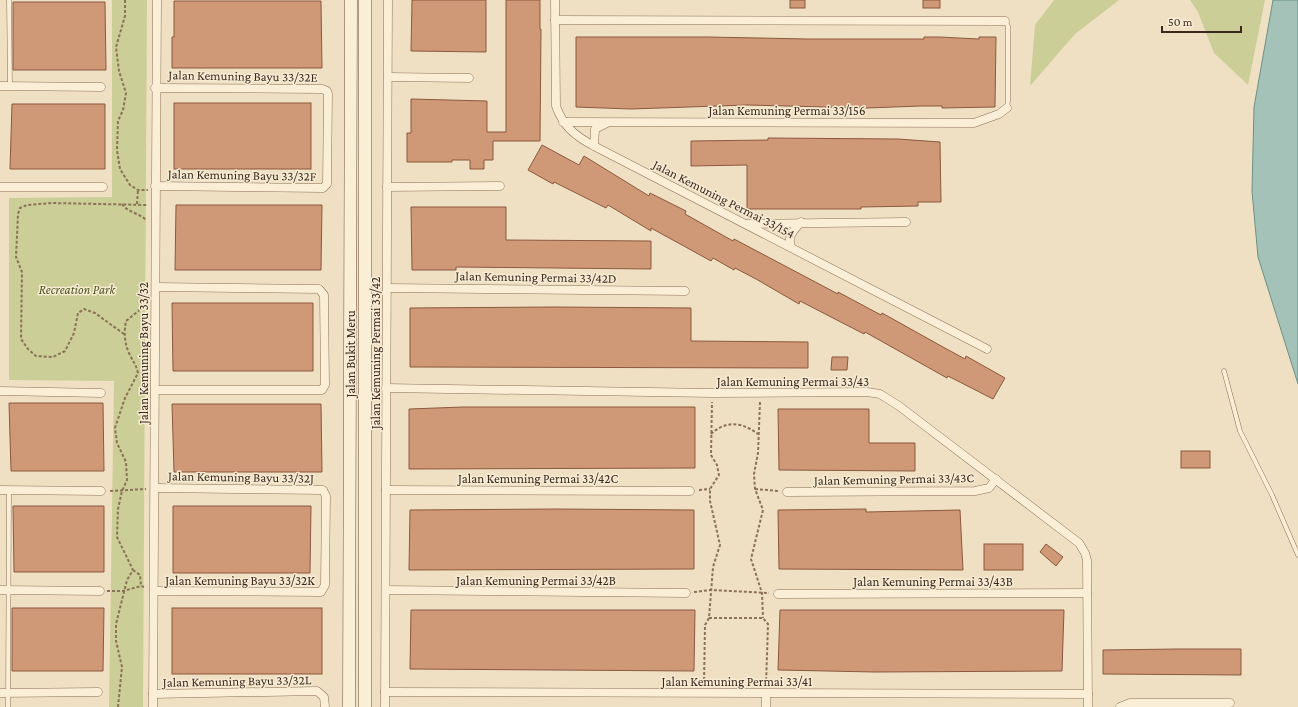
<svg xmlns="http://www.w3.org/2000/svg" width="1298" height="707" font-family="'Crimson Pro',serif">
<style>
.green{fill:#cbce96}
.water{fill:#a5c2b8;stroke:#6b9186}
.building{fill:#cf9877;stroke:#8b593e}
.lines{fill:none;stroke-linecap:round;stroke-linejoin:round}
.lane-casing{stroke:#8b7159;stroke-width:5}
.street-casing{stroke:#8b7159;stroke-width:9}
.secondary-casing{stroke:#6d523c;stroke-width:13}
.path{stroke:#8b7159;stroke-width:2;stroke-dasharray:3 2;stroke-linecap:butt}
.lane{stroke:#faeed7;stroke-width:4}
.street{stroke:#faeed7;stroke-width:8}
.secondary{stroke:#faeed7;stroke-width:12}
.labels{text-anchor:middle;dominant-baseline:central;stroke-width:3;stroke-linejoin:round;paint-order:stroke}
.street-label{font-size:13px;fill:#3a2a1e;stroke:#f7ebd3}
.park-label{font-size:13px;font-style:italic;fill:#4d5723;stroke:#f7ebd3}
</style>
<rect width="100%" height="100%" fill="#f0e0c3"/>
<g class="green">
<path d="M112,0H147L143,707H109L114,381L9,380V198L112,197Z"/>
<path d="M1054,0H1119L1075,34L1030,86L1035,25Z"/>
<path d="M1190,0H1265L1248,85L1214,53L1198,12Z"/>
</g>
<path class="water" d="M1273,0H1298V384L1258,257L1252,191L1254,107Z"/>
<g class="building">
<path d="M412,0H486V52L411,51Z"/>
<path d="M506,0H540V29H541L540,141H493V160H484V169H470V160H452V162H407V133H411V99L487,101V132H506Z"/>
<rect x="790" y="0" width="15" height="8"/>
<rect x="923" y="0" width="17" height="8"/>
<path d="M174,1H321L322,68H172V37H174Z"/>
<path d="M13,2H105L106,70H13Z"/>
<path d="M576,37H708L808,39H924V37H939L979,39V37H996L995,107L942,108V106H921L867,108L747,105L631,109L576,107Z"/>
<rect x="174" y="103" width="137" height="66"/>
<path d="M12,104H105V169H10Z"/>
<path d="M768,138L898,139L940,142L941,202H918V206L861,207V209H747V165L691,166V141L768,140Z"/>
<path d="M542,145L579,165L584,156L649,196L650,193L686,211L685,214L733,241L734,239L838,294V292L881,315L882,313L943,347L965,359L966,356L1005,378L993,399L948,376L947,378L865,332L864,334L800,301L799,304L756,279L735,268L734,270L713,258L711,261L651,228V231L608,205L606,208L554,182L553,184L528,170Z"/>
<path d="M176,205H322L321,270H175Z"/>
<path d="M411,207H506V240L651,241V269L456,267V270H412Z"/>
<path d="M172,303H313V371H173Z"/>
<path d="M555,307L691,308V341L808,342V368L410,367V308Z"/>
<path d="M832,357H848L847,370H831Z"/>
<path d="M9,403H103L104,471H11Z"/>
<path d="M172,404H321L322,472H174Z"/>
<path d="M463,407H695V468L409,469V409Z"/>
<path d="M778,409H869V443H915V471L779,470Z"/>
<rect x="1181" y="451" width="29" height="17"/>
<path d="M13,506H104V572H14Z"/>
<path d="M173,506H311L310,573H173Z"/>
<path d="M557,509L694,510V569L409,570L410,510Z"/>
<path d="M866,509V512L960,510L963,570L779,569L778,510Z"/>
<rect x="984" y="544" width="39" height="26"/>
<path d="M1046,544L1063,557L1056,566L1040,552Z"/>
<path d="M12,608H104L103,671H12Z"/>
<rect x="172" y="608" width="150" height="66"/>
<path d="M411,610H695L694,671L410,669Z"/>
<path d="M780,610H1064L1062,671L875,672L778,670Z"/>
<path d="M1177,649H1241V675L1103,674V650Z"/>
</g>
<g class="lines">
<g class="lane-casing">
<g id="lane">
<path d="M9,0L10,86"/>
<path d="M1005,21L1008,26V101L1007,108"/>
<path d="M1224,371L1240,431L1272,495L1298,555"/>
<path d="M8,707L9,490"/>
</g>
</g>
<g class="street-casing">
<g id="street">
<path d="M555,0L556,106C563,126 575,136 594,146L987,349"/>
<path d="M555,20L1005,21"/>
<path d="M388,77L469,78"/>
<path d="M0,86L101,87"/>
<path d="M563,122L974,123L999,114L1007,108"/>
<path d="M594,146L595,129L607,123"/>
<path d="M155,186L323,188L327,184L328,94L327,91L322,89L155,88"/>
<path d="M0,187H103"/>
<path d="M387,187L500,186"/>
<path d="M747,224L906,222"/>
<path d="M791,247C787,236 794,230 801,222"/>
<path d="M156,287L319,289L324,295L325,385L322,390H156"/>
<path d="M387,288L685,291"/>
<path d="M386,388L712,393L867,392L880,394L899,406L1079,543L1085,553L1087,560L1088,707"/>
<path d="M0,391L101,393"/>
<path d="M0,490L101,491"/>
<path d="M386,490L690,491"/>
<path d="M787,492L975,491L989,488L996,479"/>
<path d="M0,590L100,591"/>
<path d="M386,590L686,593"/>
<path d="M154,591L321,592L325,585L326,496L323,490L155,488"/>
<path d="M778,594L1087,593"/>
<path d="M385,692L1088,694"/>
<path d="M0,693L98,692"/>
<path d="M153,694L317,691L324,697L325,707"/>
<path d="M766,694V707"/>
<path d="M153,707L157,0"/>
<path d="M385,707L388,0"/>
<path d="M1120,707L1130,703H1230"/>
</g>
</g>
<g class="secondary-casing">
<g id="secondary">
<path d="M349,707L351,0"/>
<path d="M365,707V0"/>
</g>
</g>
<g class="path">
<path d="M125,0V16L116,47L119,71L126,93L123,110L118,121L117,150L120,169L130,185L138,190H148"/>
<path d="M122,204C127,212 139,213 146,220"/>
<path d="M137,204L138,190"/>
<path d="M124,334L95,313L84,309L78,313L74,333L65,351L53,357L36,356L28,349L21,339L22,272L16,257L18,214L20,208L27,205L51,203L147,205"/>
<path d="M760,402L758,453L754,474L755,489L763,510L751,559L762,593L763,618"/>
<path d="M711,434C726,420 742,422 758,434"/>
<path d="M755,489L779,491"/>
<path d="M699,490L710,489"/>
<path d="M110,491L146,489"/>
<path d="M133,570L140,575L141,586"/>
<path d="M107,591H123L141,586L144,587"/>
<path d="M694,592L711,590L769,593"/>
<path d="M709,618H763L768,624L766,685"/>
<path d="M704,685L705,625L709,618L713,567L720,545L710,501V489L719,475L717,465L711,455L712,402"/>
<path d="M118,707L122,667L116,641V624L127,580L133,570L117,537L118,509L122,491L127,480L126,462L117,443L115,428L125,398L138,373C136,364 132,360 129,353C124,342 124,332 126,321L147,304"/>
</g>
<use href="#lane" class="lane"/>
<use href="#street" class="street"/>
<use href="#secondary" class="secondary"/>
</g>
<g class="labels">
<g class="street-label">
<text transform="translate(243 76) rotate(1)">Jalan Kemuning Bayu 33/32E</text>
<text x="787" y="110">Jalan Kemuning Permai 33/156</text>
<text transform="translate(242 175) rotate(1)">Jalan Kemuning Bayu 33/32F</text>
<text transform="translate(724 199) rotate(27)">Jalan Kemuning Permai 33/154</text>
<text transform="translate(536 277) rotate(1)">Jalan Kemuning Permai 33/42D</text>
<text transform="translate(143 353) rotate(-90)">Jalan Kemuning Bayu 33/32</text>
<text transform="translate(375 353) rotate(-90)">Jalan Kemuning Permai 33/42</text>
<text transform="translate(350 354) rotate(-90)">Jalan Bukit Meru</text>
<text x="793" y="381">Jalan Kemuning Permai 33/43</text>
<text transform="translate(241 477) rotate(1)">Jalan Kemuning Bayu 33/32J</text>
<text x="538" y="478">Jalan Kemuning Permai 33/42C</text>
<text transform="translate(894 479) rotate(-1)">Jalan Kemuning Permai 33/43C</text>
<text x="240" y="580">Jalan Kemuning Bayu 33/32K</text>
<text x="536" y="580">Jalan Kemuning Permai 33/42B</text>
<text x="933" y="581">Jalan Kemuning Permai 33/43B</text>
<text transform="translate(237 681) rotate(-1)">Jalan Kemuning Bayu 33/32L</text>
<text x="737" y="681">Jalan Kemuning Permai 33/41</text>
</g>
<g class="park-label">
<text x="77" y="289">Recreation Park</text>
</g>
</g>
<path d="M1162 26v6h79v-6" fill="none" stroke="#3a2a1e" stroke-width="2"/>
<text x="1168" y="26" font-size="12" fill="#3a2a1e" stroke="#f7ebd3" stroke-width="3" paint-order="stroke">50 m</text>
</svg>
